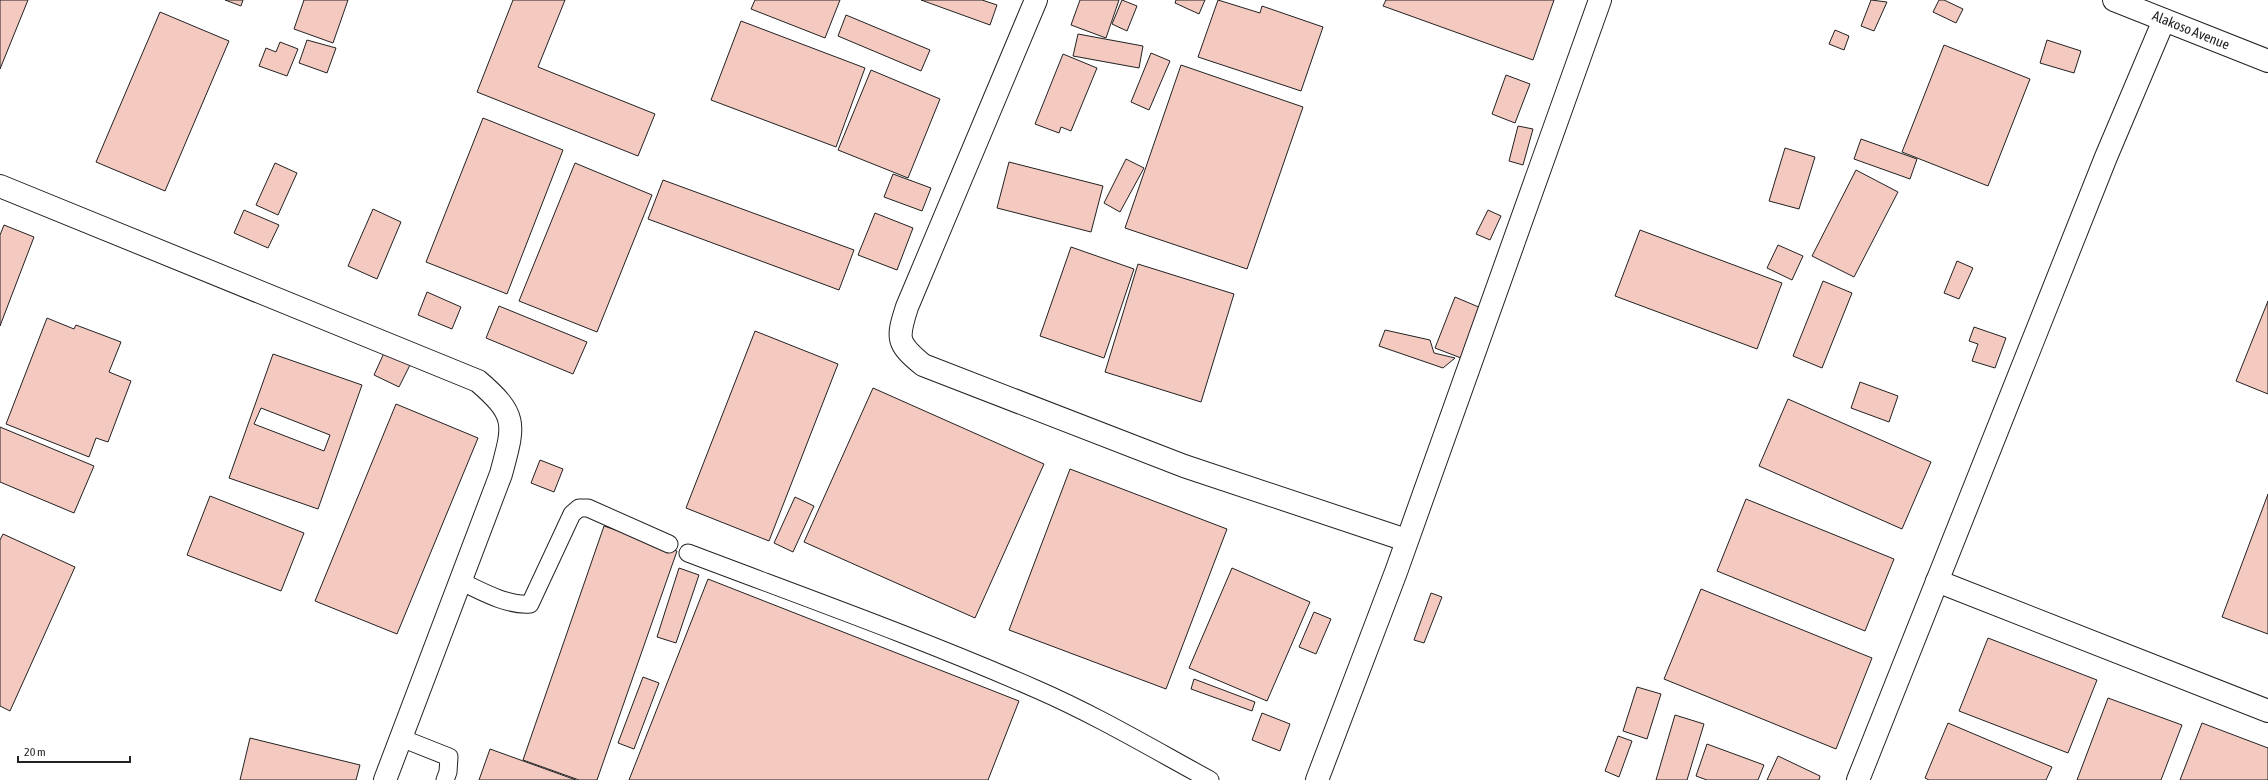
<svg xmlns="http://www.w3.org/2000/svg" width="2268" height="780" font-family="'Asap Condensed',sans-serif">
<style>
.building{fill:#f3c9c0;stroke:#222;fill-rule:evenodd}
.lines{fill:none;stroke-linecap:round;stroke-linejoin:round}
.lane-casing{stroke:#222;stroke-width:19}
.street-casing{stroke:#222;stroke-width:24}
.secondary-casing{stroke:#222;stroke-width:24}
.lane{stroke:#fff;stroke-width:17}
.street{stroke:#fff;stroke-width:22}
.secondary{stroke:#fff;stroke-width:22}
.labels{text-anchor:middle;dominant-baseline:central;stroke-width:3;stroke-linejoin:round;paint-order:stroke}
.street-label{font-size:14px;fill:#222;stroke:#fff}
</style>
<rect width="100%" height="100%" fill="#fff"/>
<g class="building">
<path d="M0,0H28L0,69Z"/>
<path d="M225,0H243L241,6Z"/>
<path d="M304,0H348L333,43L294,29Z"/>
<path d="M513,0H565L538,67L655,114L638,156L477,92Z"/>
<path d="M755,0H840L825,38L751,9Z"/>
<path d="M921,0H982L997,5L990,25Z"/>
<path d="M1080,0H1119L1106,38L1071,25Z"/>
<path d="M1122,0L1137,6L1127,31L1112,24Z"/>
<path d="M1176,0H1205L1199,14L1175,3Z"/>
<path d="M1218,0L1260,13L1262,6L1323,27L1301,91L1198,57Z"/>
<path d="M1386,0H1554L1533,60L1383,6Z"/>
<path d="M1871,0L1887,2L1874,31L1861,26Z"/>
<path d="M1939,0H1944L1963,9L1956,23L1933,12Z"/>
<path d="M160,12L229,41L165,191L96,162Z"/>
<path d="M846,15L930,50L921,71L838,36Z"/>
<path d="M741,21L865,68L836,147L711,100Z"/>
<path d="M1835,30L1849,36L1844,50L1829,44Z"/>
<path d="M1078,34L1143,46L1139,68L1073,56Z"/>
<path d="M307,40L336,48L327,73L299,63Z"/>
<path d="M2047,40L2081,51L2074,73L2040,63Z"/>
<path d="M280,42L298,49L287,76L259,66L266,48L276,52Z"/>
<path d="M1944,45L2030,79L1988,186L1902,152Z"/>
<path d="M1151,53L1170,61L1149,110L1131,102Z"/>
<path d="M1063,54L1097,68L1071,131L1061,127L1059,133L1035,124Z"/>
<path d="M1181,65L1303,107L1247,269L1125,228Z"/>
<path d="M871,70L940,99L908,178L838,150Z"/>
<path d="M1506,75L1530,84L1515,123L1492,114Z"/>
<path d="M483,118L563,150L507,294L426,262Z"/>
<path d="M1518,126L1533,129L1523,165L1509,161Z"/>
<path d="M1861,139L1917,159L1910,179L1854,159Z"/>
<path d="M1785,148L1815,157L1799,209L1769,201Z"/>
<path d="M1126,159L1144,168L1120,212L1104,203Z"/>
<path d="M1009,162L1103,186L1091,232L997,208Z"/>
<path d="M275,163L297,173L278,215L256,205Z"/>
<path d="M575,163L652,195L597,332L519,301Z"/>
<path d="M1856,170L1898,192L1854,277L1812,256Z"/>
<path d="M893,174L931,188L922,211L884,197Z"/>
<path d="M663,180L854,250L839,290L648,219Z"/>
<path d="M373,209L401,222L377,279L348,266Z"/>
<path d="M244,210L279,225L268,248L234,233Z"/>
<path d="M1488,210L1501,216L1490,240L1476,234Z"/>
<path d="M875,213L913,228L897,270L858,255Z"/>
<path d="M4,225L34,237L0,326V235Z"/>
<path d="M1640,230L1782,283L1757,349L1615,296Z"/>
<path d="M1778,245L1803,256L1792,280L1767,268Z"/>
<path d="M1071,247L1134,269L1104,358L1040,336Z"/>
<path d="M1957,261L1973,268L1959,299L1944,293Z"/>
<path d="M1138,264L1234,294L1201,402L1105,372Z"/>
<path d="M1823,281L1852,293L1822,368L1793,356Z"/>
<path d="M427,292L461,307L452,329L418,315Z"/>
<path d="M1455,297L1481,308L1461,358L1435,348Z"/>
<path d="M2268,301V394L2236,381Z"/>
<path d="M499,306L587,342L573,374L486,338Z"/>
<path d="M47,318L74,329L76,325L121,342L109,372L131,381L108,442L96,438L89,457L6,424Z"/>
<path d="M1974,327L2006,338L1995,368L1972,361L1978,344L1969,341Z"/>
<path d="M1385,330L1430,340L1434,353L1455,358L1443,368L1379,346Z"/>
<path d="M755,331L838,364L769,541L686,508Z"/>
<path d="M384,353L410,365L399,387L374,375Z"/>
<path d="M273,354L362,385L318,509L229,478ZM261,408L330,435L324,451L254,424Z"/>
<path d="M1860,382L1898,396L1889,422L1851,408Z"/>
<path d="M873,388L1044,464L975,618L804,542Z"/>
<path d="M1788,399L1931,462L1902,529L1759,466Z"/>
<path d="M396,404L478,438L397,634L315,601Z"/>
<path d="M0,427L94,466L74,513L0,482Z"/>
<path d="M540,460L563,469L554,492L531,483Z"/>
<path d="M1070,469L1227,529L1166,689L1009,630Z"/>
<path d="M2268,494V634L2222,617Z"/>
<path d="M210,496L304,533L281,591L187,555Z"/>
<path d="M795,497L814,506L793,552L774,543Z"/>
<path d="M1746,499L1894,559L1865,631L1717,571Z"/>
<path d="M604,526L677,551L597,780H579L523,760Z"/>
<path d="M3,534L75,567L10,711L0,706V540Z"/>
<path d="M679,568L699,575L676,643L657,637Z"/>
<path d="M1232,568L1310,602L1267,701L1189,668Z"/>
<path d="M708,579L1019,701L988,780H629Z"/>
<path d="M1701,589L1872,658L1836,749L1664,679Z"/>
<path d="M1431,593L1442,597L1424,643L1414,640Z"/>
<path d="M1314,612L1331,619L1316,654L1299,647Z"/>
<path d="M1988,638L2097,680L2068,753L1959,711Z"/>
<path d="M643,677L659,683L634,749L618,743Z"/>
<path d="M1194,679L1255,702L1252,711L1191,689Z"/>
<path d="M1637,687L1661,694L1647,739L1623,731Z"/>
<path d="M2108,698L2182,725L2161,780H2077Z"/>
<path d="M1262,713L1290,724L1280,751L1252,740Z"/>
<path d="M1675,715L1704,724L1687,780H1656Z"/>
<path d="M1948,723L2052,767L2046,780H1929L1925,778Z"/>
<path d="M2202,723L2268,748V780H2180Z"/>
<path d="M1618,736L1632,741L1619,777L1605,771Z"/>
<path d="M250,738L360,765L356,780H240Z"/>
<path d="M1707,744L1764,765L1758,780H1707L1696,776Z"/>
<path d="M490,749L576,780H479Z"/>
<path d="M1778,756L1820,776L1819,780H1767Z"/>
</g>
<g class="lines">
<g class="lane-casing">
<g id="lane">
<path d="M688,553C804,597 922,639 1036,689C1096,715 1153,749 1210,780"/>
<path d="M460,581C481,591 507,606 530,604L572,514L579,508H588L669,544"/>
<path d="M401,738L449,757L448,772L445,780"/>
</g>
</g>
<g class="street-casing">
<g id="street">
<path d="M1036,0L907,307C897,338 896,343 923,365L1184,466L1406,540"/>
<path d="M0,186L478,381C519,416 514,425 501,474L385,780"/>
<path d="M1937,581L2268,711"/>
<path d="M1317,780L1396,572L1600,0"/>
<path d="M1858,780L2106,157L2164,20"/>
</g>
</g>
<g class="secondary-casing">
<path id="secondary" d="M2114,0L2268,61"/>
</g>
<use href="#lane" class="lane"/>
<use href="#street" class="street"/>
<use href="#secondary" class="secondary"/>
</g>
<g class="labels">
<g class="street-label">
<text transform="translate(2191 30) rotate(22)">Alakoso Avenue</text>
</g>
</g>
<path d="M18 756v6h112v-6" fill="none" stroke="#222222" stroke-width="2"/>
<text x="24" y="756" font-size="12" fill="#222222" stroke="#ffffff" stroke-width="3" paint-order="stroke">20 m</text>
</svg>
